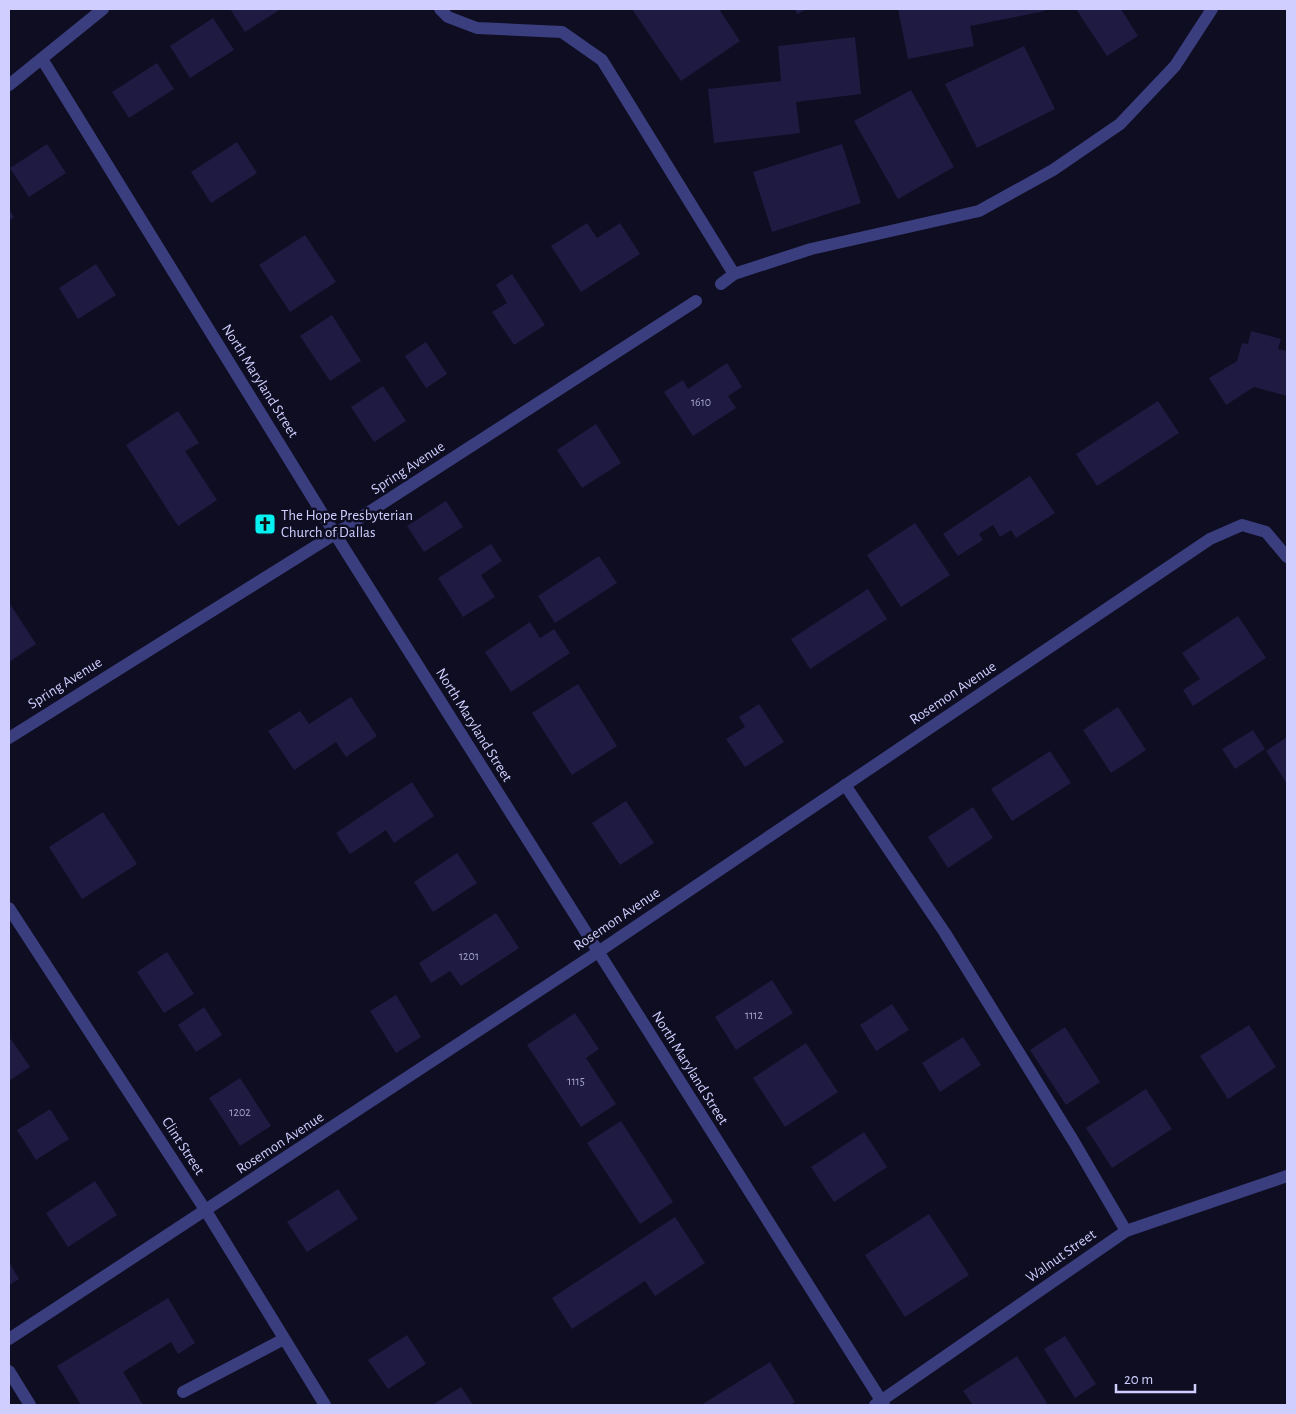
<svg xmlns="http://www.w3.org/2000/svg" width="1296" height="1414" font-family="'Alegreya Sans',sans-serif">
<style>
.building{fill:#1e1a41}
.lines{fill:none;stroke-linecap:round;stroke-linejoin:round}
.lane{stroke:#3a3e7e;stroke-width:12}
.street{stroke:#3a3e7e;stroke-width:12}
.labels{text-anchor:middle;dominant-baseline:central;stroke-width:5;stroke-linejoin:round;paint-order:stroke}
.number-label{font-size:12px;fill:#a3a1cf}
.street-label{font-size:15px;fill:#cfcefe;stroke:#0f0d21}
.poi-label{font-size:15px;fill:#cfcefe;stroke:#0f0d21;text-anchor:start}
</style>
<rect width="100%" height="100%" fill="#0f0d21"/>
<g class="building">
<path d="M230,9H281L245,32Z"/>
<path d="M632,9H719L740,41L681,81Z"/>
<path d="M794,9H806L798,14Z"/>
<path d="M898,9H1045V11L970,26L974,46L908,59Z"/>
<path d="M1076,9H1121L1138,36L1107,56Z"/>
<path d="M213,18L234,50L190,78L170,46Z"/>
<path d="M855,37L861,94L796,102L800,133L714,143L708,89L781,81L778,46Z"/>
<path d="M1024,46L1055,109L977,148L945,84Z"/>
<path d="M157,63L174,89L129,118L112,92Z"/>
<path d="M911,90L954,167L898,199L854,121Z"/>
<path d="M237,142L257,173L211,203L191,172Z"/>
<path d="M47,144L66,173L29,197L10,168Z"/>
<path d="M842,144L861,203L772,232L753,172Z"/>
<path d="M9,209L14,217L9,221Z"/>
<path d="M587,223L597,238L620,223L640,254L581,292L551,246Z"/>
<path d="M305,235L336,282L290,312L259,265Z"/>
<path d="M96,264L116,295L78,319L59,288Z"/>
<path d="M512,274L545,325L514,345L492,312L507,303L496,285Z"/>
<path d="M332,315L361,361L330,381L300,336Z"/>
<path d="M1251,331L1281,339L1278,349L1287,351V396L1254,387L1226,405L1209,378L1237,361L1242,343L1248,344Z"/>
<path d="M426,342L447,374L426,388L405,356Z"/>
<path d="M727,363L742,387L728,396L736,408L693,436L664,392L683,380L688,389Z"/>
<path d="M383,386L406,421L374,442L351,407Z"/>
<path d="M1158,401L1179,433L1097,486L1076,454Z"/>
<path d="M178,411L199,443L185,451L217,500L178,526L126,445Z"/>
<path d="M596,424L621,463L582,488L557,450Z"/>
<path d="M1030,476L1055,513L1016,538L1011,530L1000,537L993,525L979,534L983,540L958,556L943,534Z"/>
<path d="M446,501L463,527L424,552L407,526Z"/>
<path d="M915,523L950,575L901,607L867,555Z"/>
<path d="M491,544L502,561L481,575L495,597L463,617L438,578Z"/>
<path d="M599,556L617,583L555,623L538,596Z"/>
<path d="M868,589L887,619L810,669L791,639Z"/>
<path d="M10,604L36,644L9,662V605Z"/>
<path d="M1238,616L1266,658L1193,706L1183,690L1200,679L1182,653Z"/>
<path d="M530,622L540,638L554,629L570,653L511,692L485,652Z"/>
<path d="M578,684L617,746L572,775L532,713Z"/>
<path d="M351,697L377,736L346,757L336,742L294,770L268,731L300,711L309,724Z"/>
<path d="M759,704L784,742L745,767L726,739L745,727L739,717Z"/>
<path d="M1118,707L1146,750L1111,773L1083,730Z"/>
<path d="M1253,730L1265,749L1235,769L1222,749Z"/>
<path d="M1287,737V784L1266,751Z"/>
<path d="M1050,751L1071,783L1012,821L991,789Z"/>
<path d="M412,782L434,816L394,843L386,830L350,854L336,833Z"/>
<path d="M626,801L654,843L620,865L592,823Z"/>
<path d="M973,807L993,838L948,868L928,837Z"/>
<path d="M103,812L137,864L82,899L49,847Z"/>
<path d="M457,853L477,883L433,912L414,882Z"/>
<path d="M496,913L519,948L461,986L450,971L431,983L419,963Z"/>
<path d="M167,952L194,994L164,1013L137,972Z"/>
<path d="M772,980L793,1013L736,1050L715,1017Z"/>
<path d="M396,995L421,1037L396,1053L370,1011Z"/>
<path d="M892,1004L909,1030L876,1051L860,1025Z"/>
<path d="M204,1007L222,1035L196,1052L178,1025Z"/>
<path d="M575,1013L599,1049L586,1058L616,1104L581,1127L527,1045Z"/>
<path d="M1249,1025L1276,1067L1228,1099L1200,1056Z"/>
<path d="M1065,1027L1100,1082L1066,1105L1030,1050Z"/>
<path d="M963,1037L981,1065L940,1092L922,1063Z"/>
<path d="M11,1039L30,1067L9,1081V1040Z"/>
<path d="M806,1043L838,1092L785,1127L753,1078Z"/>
<path d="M240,1078L271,1126L240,1146L209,1098Z"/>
<path d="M1146,1089L1172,1129L1112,1168L1086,1128Z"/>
<path d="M50,1109L69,1139L36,1160L17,1130Z"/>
<path d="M621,1121L673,1202L640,1224L587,1143Z"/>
<path d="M864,1132L887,1167L834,1202L811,1167Z"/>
<path d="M95,1181L117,1215L68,1247L46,1213Z"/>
<path d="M338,1189L358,1219L307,1252L287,1222Z"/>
<path d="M929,1214L969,1275L905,1317L865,1255Z"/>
<path d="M675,1217L705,1263L655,1296L645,1281L572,1329L552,1298Z"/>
<path d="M9,1262L19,1279L9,1285Z"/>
<path d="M168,1298L195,1343L178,1354L171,1342L123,1372L143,1405H81L57,1366Z"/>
<path d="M407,1335L426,1364L388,1389L368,1360Z"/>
<path d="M1065,1336L1096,1384L1075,1398L1044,1349Z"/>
<path d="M1017,1356L1047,1403L1044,1405H973L963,1391Z"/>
<path d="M770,1362L795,1402L790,1405H701Z"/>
<path d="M461,1387L473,1405H432Z"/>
</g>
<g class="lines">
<g class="lane">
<path d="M440,9L448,17L477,28L562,32L602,60L734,274L721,284"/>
<path d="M734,274L811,249L979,211L1053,170L1120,124L1175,66L1212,9"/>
<path d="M845,785L945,933L1074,1142L1126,1231"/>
<path d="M9,1371L30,1405"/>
<path d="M183,1392L284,1339"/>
</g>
<g class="street">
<path d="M42,59L335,534L884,1405"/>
<path d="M9,85L103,9"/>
<path d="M9,738L335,534L696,301"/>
<path d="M9,908L206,1211L325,1405"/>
<path d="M9,1339L598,952L1210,539L1242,525L1266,532L1287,557"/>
<path d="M875,1405L1126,1231L1287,1176"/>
</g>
</g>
<defs>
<g id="church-square" transform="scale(1.125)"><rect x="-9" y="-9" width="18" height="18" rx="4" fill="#06f2f2" stroke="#0f0d21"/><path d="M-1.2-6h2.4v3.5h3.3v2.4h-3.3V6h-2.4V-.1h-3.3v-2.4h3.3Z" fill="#111"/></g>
</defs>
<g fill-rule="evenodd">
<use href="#church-square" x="265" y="524"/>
</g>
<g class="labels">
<g class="number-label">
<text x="701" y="402">1610</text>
<text x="469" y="956">1201</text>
<text x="754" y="1015">1112</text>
<text x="576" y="1081">1115</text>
<text x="240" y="1112">1202</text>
</g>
<g class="street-label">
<text transform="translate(260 381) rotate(58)">North Maryland Street</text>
<text transform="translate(408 468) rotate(-33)">Spring Avenue</text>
<text transform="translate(65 683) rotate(-32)">Spring Avenue</text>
<text transform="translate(953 693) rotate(-34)">Rosemon Avenue</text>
<text transform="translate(474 725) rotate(58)">North Maryland Street</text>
<text transform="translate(617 919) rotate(-34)">Rosemon Avenue</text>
<text transform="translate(690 1068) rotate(58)">North Maryland Street</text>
<text transform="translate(280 1143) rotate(-33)">Rosemon Avenue</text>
<text transform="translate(183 1146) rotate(57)">Clint Street</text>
<text transform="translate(1061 1256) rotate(-35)">Walnut Street</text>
</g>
<g class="poi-label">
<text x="281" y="515">The Hope Presbyterian<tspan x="281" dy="17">Church of Dallas</tspan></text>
</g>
</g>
<rect width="1296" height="1414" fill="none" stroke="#cfcefe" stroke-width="20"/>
<path d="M1116 1384v8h79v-8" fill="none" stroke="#cfcefe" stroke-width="2.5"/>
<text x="1124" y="1384" font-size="15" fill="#cfcefe" stroke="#0f0d21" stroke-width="4" paint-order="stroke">20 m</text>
</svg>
